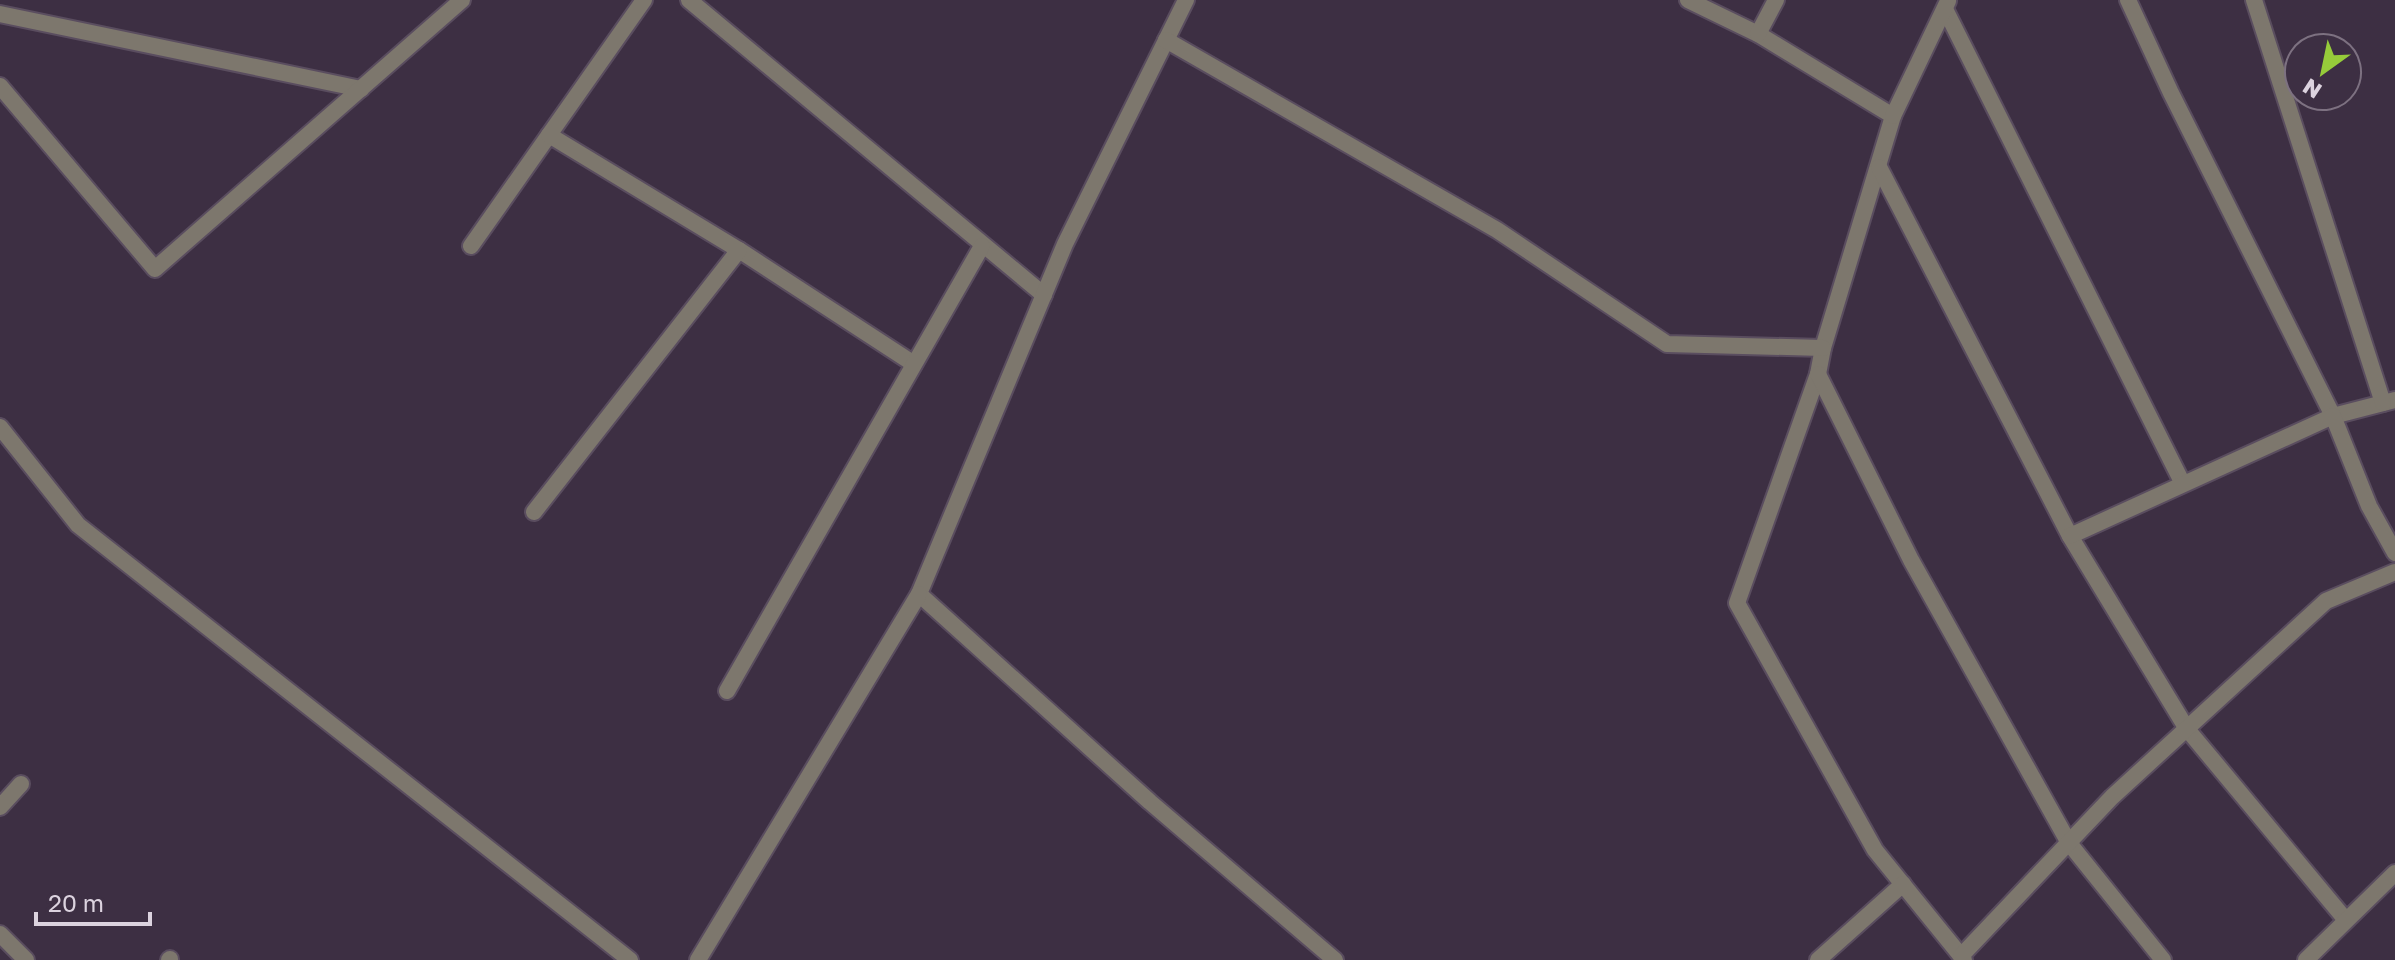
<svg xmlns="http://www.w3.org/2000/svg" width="2395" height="960" font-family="'Golos Text',sans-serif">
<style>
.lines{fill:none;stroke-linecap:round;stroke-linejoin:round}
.minor-casing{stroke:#5a4d5f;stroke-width:20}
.minor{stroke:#7d776d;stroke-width:16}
</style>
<rect width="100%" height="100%" fill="#3d2f43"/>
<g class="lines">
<g class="minor-casing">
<g id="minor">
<path d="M689,0L1044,295"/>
<path d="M1186,0L1065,244L919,594L1150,802L1335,960"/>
<path d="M1688,0L1758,34L1893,116L1823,348L1818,374L1737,603L1875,850L1961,956"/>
<path d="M2128,0L2171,93L2333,416L2395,400"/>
<path d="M2254,0L2383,403"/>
<path d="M1945,9L2182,482"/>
<path d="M0,14L361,89"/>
<path d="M1758,34L1776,0"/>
<path d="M1166,40L1497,230L1667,344L1823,348"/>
<path d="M0,86L155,269L462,0"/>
<path d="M1893,116L1948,1"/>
<path d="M1879,167L2070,536L2187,729L2345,919"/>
<path d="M471,246L549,135"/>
<path d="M739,250L914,364"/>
<path d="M1818,374L1911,560L2069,843L2163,960"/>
<path d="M0,427L78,525L630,960"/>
<path d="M534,512L739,250L549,135L644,0"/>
<path d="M2070,536L2333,416L2369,506L2395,553"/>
<path d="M727,691L982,246"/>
<path d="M0,807L21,784"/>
<path d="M0,934L26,960"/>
<path d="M169,960L170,959"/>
<path d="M698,960L919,594"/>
<path d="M1818,960L1903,884"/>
<path d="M1964,960L1961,956L2112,797L2326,601L2395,572"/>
<path d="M2306,960L2395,873"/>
</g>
</g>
<use href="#minor" class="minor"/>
</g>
<g transform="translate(2323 72) rotate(213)"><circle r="38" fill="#3d2f43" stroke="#7d7181" stroke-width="2"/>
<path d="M0-6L14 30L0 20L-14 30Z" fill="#96cc3a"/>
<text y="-12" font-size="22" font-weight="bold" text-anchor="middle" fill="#dcd3df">N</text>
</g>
<path d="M36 912v12h114v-12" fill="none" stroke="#dcd3df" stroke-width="4"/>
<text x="48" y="912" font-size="24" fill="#dcd3df" stroke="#3d2f43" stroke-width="6" paint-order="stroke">20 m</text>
</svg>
